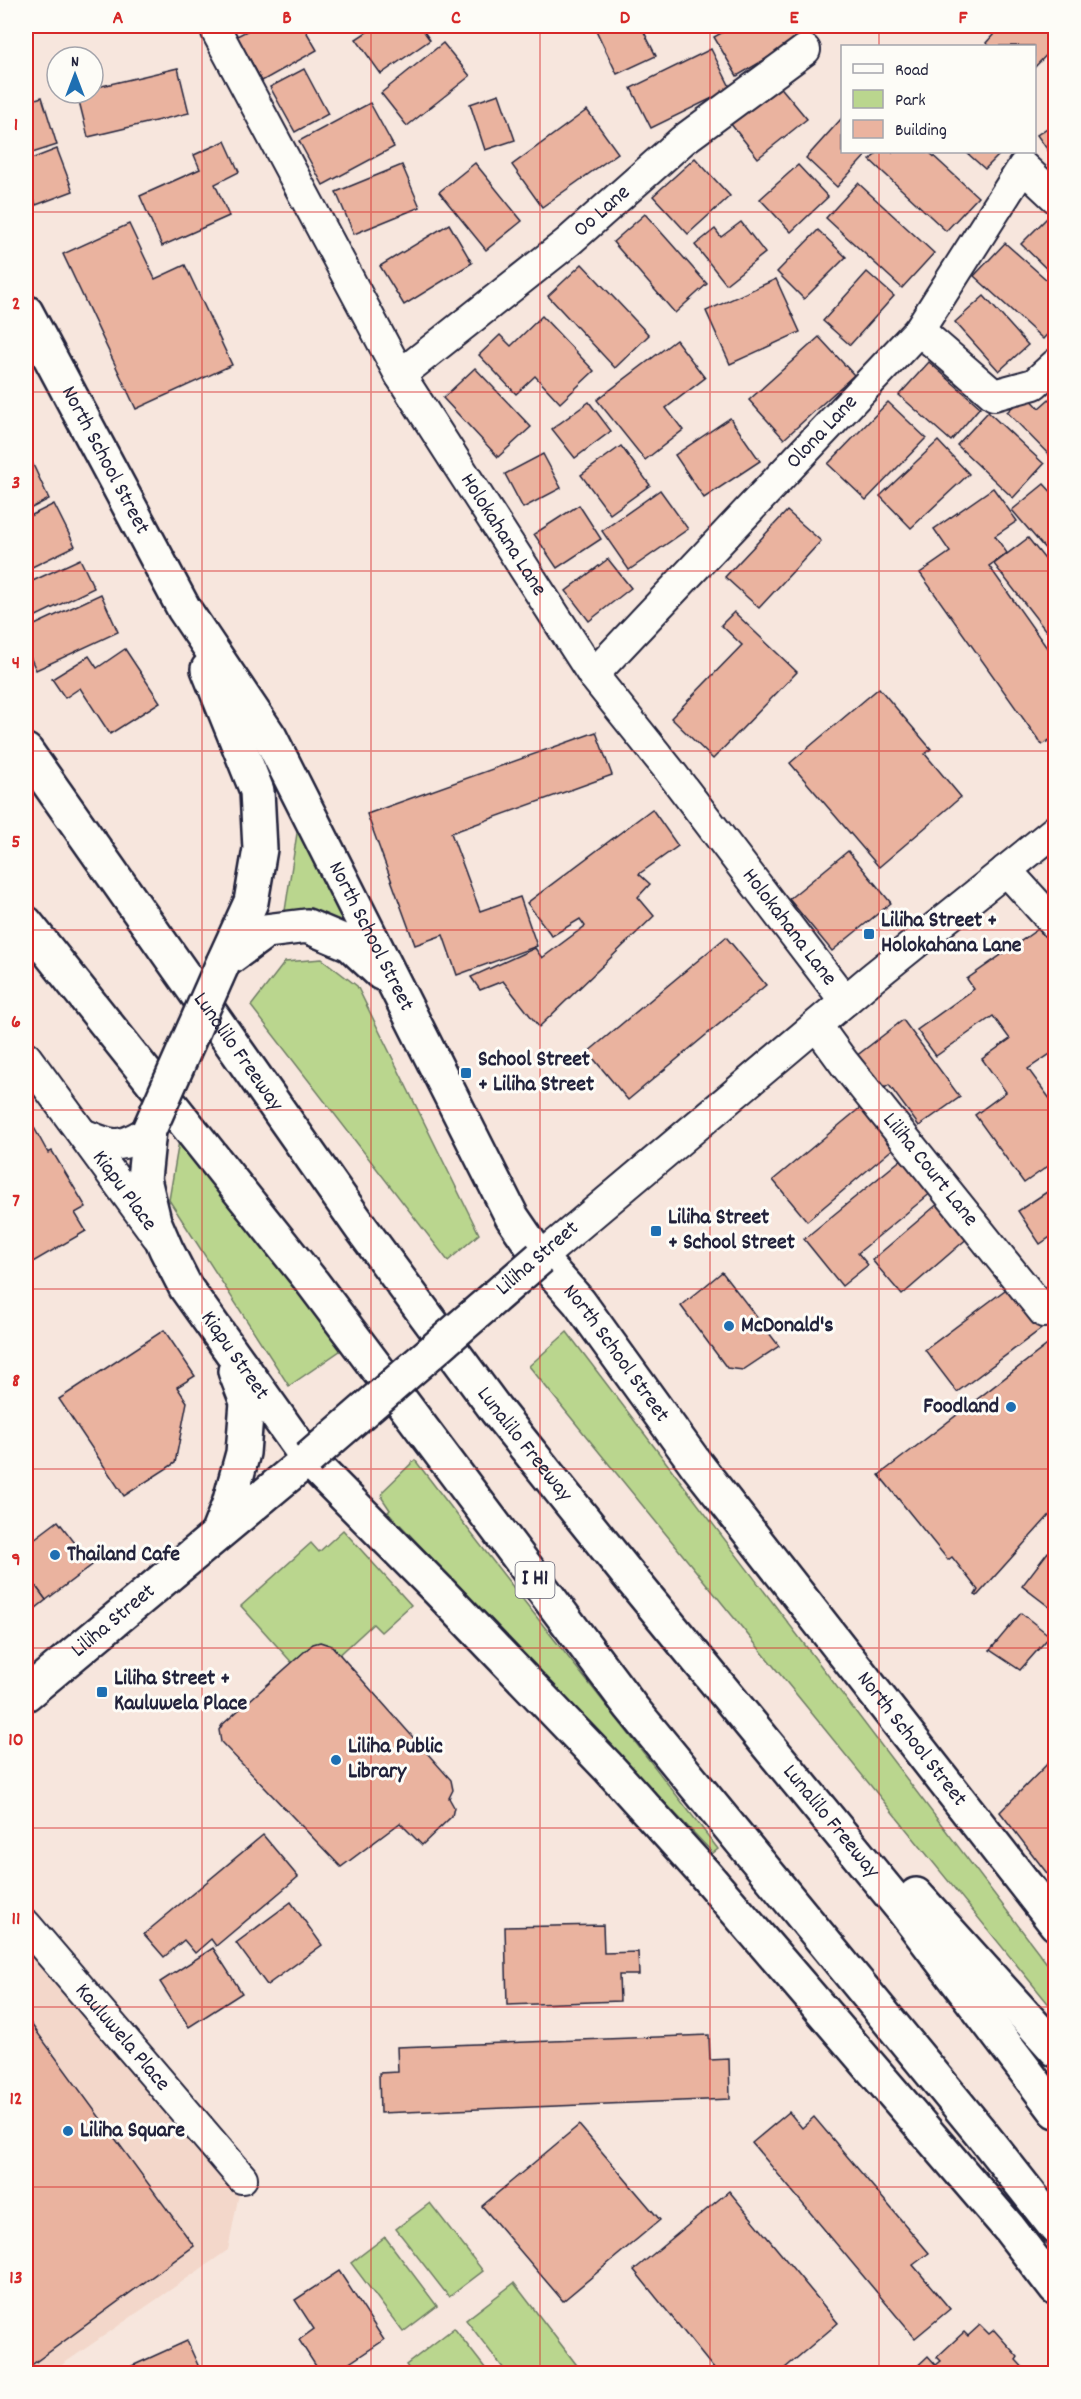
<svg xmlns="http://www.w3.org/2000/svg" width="1081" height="2399" font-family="Dekko,sans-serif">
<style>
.built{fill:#f3d7ca}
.green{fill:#bad68e;stroke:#6e7c64;stroke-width:1.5}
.building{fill:#eab39f;stroke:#22223b;stroke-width:1.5}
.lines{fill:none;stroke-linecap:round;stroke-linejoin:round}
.minor-casing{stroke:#22223b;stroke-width:34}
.major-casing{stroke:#22223b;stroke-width:38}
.highway-casing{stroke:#22223b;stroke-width:38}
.minor{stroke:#fdfcf7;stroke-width:30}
.major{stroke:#fdfcf7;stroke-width:33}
.highway{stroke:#fdfcf7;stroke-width:33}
.major-bridge-casing{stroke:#22223b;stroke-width:38;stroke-linecap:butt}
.major-bridge{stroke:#fdfcf7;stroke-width:33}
.grid{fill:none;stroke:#d62828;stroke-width:1.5;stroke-opacity:0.55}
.poi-dot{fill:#1f6fb2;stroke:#fdfcf7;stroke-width:2}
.labels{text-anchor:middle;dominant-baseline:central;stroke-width:6;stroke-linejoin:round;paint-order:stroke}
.shield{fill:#fdfcf7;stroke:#646373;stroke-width:1.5}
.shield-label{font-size:21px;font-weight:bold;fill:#22223b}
.street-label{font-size:22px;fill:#22223b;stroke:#fdfcf7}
.poi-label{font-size:22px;font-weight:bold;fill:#22223b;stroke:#fdfcf7;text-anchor:start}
.neatline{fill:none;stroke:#d62828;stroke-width:2}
.grid-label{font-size:20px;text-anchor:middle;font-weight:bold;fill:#d62828}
</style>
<rect width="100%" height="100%" fill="#f7e6dd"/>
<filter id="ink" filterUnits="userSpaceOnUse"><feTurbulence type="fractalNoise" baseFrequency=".0167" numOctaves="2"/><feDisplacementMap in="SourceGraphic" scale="12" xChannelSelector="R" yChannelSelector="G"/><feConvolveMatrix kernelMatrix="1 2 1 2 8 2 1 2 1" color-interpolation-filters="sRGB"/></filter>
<g filter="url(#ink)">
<path class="built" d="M26,1922L242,2178L228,2250L50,2373H26Z"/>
<g class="green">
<path d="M300,814L358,927L334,921L282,930Z"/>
<path d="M322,959L357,986L479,1234L448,1261L251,1006L285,962Z"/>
<path d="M181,1129L347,1346L289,1386L169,1200Z"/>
<path d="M567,1332L1055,1974V2012L529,1366Z"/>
<path d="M415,1460C514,1591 618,1718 718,1849L713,1853L388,1512L390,1510L382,1498L383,1491Z"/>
<path d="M343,1530L411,1605L381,1632L373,1624L322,1671L303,1675L241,1606L311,1543L319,1552Z"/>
<path d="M430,2203L483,2271L449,2297L396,2229Z"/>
<path d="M385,2237L437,2306L403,2332L351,2263Z"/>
<path d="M514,2283L579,2368L573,2373H507L466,2320Z"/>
<path d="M454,2328L489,2373H412L406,2365Z"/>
</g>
<g class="building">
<path d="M256,26H303L317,50L262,81L237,36Z"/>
<path d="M376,26H420L430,40L381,74L356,39Z"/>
<path d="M594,26H641L656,56L617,74Z"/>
<path d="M734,26H810L813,31L737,76L714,37Z"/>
<path d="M1001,26H1056V45L1034,68V46H990L986,43Z"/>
<path d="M443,43L470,76L407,126L381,93Z"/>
<path d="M711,49L731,89L651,128L631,88Z"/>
<path d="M178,68L189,113L88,137L77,93H93V88Z"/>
<path d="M304,69L328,114L295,132L270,87Z"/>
<path d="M778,84L807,119L758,158L730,123Z"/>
<path d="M499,94L515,140L485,150L470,104Z"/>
<path d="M42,97L57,145L26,155V102Z"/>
<path d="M370,103L394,147L323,185L299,141Z"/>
<path d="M587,110L618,153L542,207L512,165Z"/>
<path d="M842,118V152H869L837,187L806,158Z"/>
<path d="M1056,122V162L1037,135Z"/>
<path d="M225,141L239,172L215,184L229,216L162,246L140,196L200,169L194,155Z"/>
<path d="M57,149L73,191L36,205L26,178V161Z"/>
<path d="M878,152H929L978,197L946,231L870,160Z"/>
<path d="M966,152H1002L985,169Z"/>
<path d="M695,158L730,196L688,234L653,196Z"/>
<path d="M475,163L522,221L486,250L439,192Z"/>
<path d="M402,165L420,207L354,234L336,192Z"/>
<path d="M798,165L828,197L791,232L760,199Z"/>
<path d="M858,183L934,253L902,288L826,218Z"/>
<path d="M1052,213L1056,216V278L1021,244Z"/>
<path d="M645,214L707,284L675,313L613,242Z"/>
<path d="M741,222L765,253L726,284L695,245L715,229L721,237Z"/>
<path d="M129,224L155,279L185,265L232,365L136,409L63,254Z"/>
<path d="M449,224L472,263L404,305L380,266Z"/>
<path d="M818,230L846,257L804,299L777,272Z"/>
<path d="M1005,243L1056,288V325L1043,339L974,276Z"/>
<path d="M582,264L649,335L615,368L548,296Z"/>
<path d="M867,272L894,296L850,345L823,321Z"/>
<path d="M776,279L800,332L730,364L706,311Z"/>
<path d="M984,296L1028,345L999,371L955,322Z"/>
<path d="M542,316L594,371L560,403L535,376L516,394L479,355L500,335L511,346Z"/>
<path d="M819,337L854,375L784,439L749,400Z"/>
<path d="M676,340L705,378L666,408L683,430L645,460L597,400Z"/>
<path d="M929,362L980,407L951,441L899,395Z"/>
<path d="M475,368L531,427L498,457L443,398Z"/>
<path d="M1056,393V462L1007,412L1026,394L1039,408Z"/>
<path d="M589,402L611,431L575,458L552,429Z"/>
<path d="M888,402L926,438L866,500L828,464Z"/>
<path d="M988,412L1044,464L1013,498L957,445Z"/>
<path d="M730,418L760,461L704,498L675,455Z"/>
<path d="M938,441L969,474L911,528L880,496Z"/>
<path d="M621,446L650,485L610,514L581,475Z"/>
<path d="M543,454L561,488L523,508L505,474Z"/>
<path d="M29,456L49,499L26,511V458Z"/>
<path d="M1044,484L1056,497V556L1053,558L1012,510Z"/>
<path d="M993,488L1017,521L995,536L1007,553L989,566L1047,648L1056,642V736L1042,745L920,573L950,552L934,529Z"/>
<path d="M660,490L688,529L629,570L602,531Z"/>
<path d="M54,504L75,546L26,570V518Z"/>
<path d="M579,505L601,539L557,568L534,534Z"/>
<path d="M787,511L821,541L759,608L725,577Z"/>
<path d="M1028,538L1056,573V623L1046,631L994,564Z"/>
<path d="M80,559L94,588L26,621V584Z"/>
<path d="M608,559L631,588L589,621L566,591Z"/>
<path d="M101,594L118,632L36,670L26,648V629Z"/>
<path d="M734,612L797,672L713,759L671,718L742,645L721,625Z"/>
<path d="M125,649L160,702L110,734L80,688L65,698L52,679L89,656L97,668Z"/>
<path d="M879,688L931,749L925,754L961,797L879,867L790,763Z"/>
<path d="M596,732L612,775L451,833L480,911L520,897L537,946L457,975L443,935L415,945L367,814Z"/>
<path d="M652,809L678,846L639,874L650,884L638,897L654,916L539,1027L503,981L480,990L471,977L535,948L542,958L585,926L580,919L552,936L527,903Z"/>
<path d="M848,851L891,903L832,951L789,899Z"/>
<path d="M1041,927L1056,947V1050L1028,1069L1056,1107V1165L1054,1162L1024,1183L975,1115L1006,1092L982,1059L1010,1039L993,1016L936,1056L917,1030L974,989L967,979Z"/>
<path d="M726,937L766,985L628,1100L588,1052Z"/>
<path d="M903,1020L960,1097L919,1126L889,1085L878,1092L855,1057Z"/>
<path d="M861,1107L895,1147L807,1221L773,1180Z"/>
<path d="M26,1113L48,1153L52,1151L86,1207L75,1213L86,1231L26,1266Z"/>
<path d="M903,1158L932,1192L858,1253L868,1265L842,1286L804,1239Z"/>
<path d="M1056,1186V1233L1040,1244L1018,1211Z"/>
<path d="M940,1202L970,1236L902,1295L872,1260Z"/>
<path d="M722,1272L779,1346L743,1370L727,1368L681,1306Z"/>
<path d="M1009,1287L1041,1329L957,1392L925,1350Z"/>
<path d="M164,1330L195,1376L177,1387L187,1402L175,1463L124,1496L59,1399Z"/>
<path d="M1055,1339L1056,1508L977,1596L975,1595L978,1590L952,1557L948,1560L879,1475Z"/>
<path d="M58,1521L92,1565L46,1600L26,1573V1545Z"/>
<path d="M1048,1552L1056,1558V1612L1022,1586Z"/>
<path d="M26,1573L46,1600L26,1616Z"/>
<path d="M1021,1613L1050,1636L1020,1670L990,1650Z"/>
<path d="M320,1642L332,1646L451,1780L453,1790L449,1798L454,1807L452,1816L422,1845L400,1823L341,1867L221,1742L219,1730L222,1725L313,1644Z"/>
<path d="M1056,1755V1885L1000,1812Z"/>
<path d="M263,1835L298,1877L216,1946L211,1939L195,1953L184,1940L164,1957L144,1934Z"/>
<path d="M291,1902L322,1945L267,1985L236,1943Z"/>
<path d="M603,1925L604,1953L638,1952L639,1975H619L620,2001L507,2005L505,1927Z"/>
<path d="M213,1948L242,1993L189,2027L160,1982Z"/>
<path d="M26,2017L194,2246L26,2369Z"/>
<path d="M709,2035L710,2060L729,2059L730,2099L380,2113L379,2073L398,2072L397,2047Z"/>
<path d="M789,2112L802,2128L814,2117L929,2253L913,2265L950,2309L915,2338L752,2143Z"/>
<path d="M579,2125L660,2220L563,2301L482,2206Z"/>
<path d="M729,2191L838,2323L778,2374H718L634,2270Z"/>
<path d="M339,2271L384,2340L333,2374H321L299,2340L314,2329L295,2300Z"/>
<path d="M980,2325L989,2334L994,2330L1018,2357L1016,2360L1029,2374H909L928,2356L936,2365L941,2361L937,2357L964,2332L968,2336Z"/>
<path d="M187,2341L202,2374H135L132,2366Z"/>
</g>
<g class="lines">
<g class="minor-casing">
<g id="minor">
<path id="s1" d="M217,32L400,375L593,675L669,770L845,1001"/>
<path d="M919,330L994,395L1034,384L1056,364"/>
<path id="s2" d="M400,375L568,242L683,140L805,50"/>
<path id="s3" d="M593,675L919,330L1023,167L1056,198"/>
<path d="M1006,870L1056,925"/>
<path id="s4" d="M817,1026L844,1063L1044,1312"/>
<path id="s5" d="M26,1057L157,1236"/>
<path d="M83,1134C114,1147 120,1149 149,1130"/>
<path d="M540,1258L871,979L1056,830"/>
<path id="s6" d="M26,1925L242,2178"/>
</g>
</g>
<g class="major-casing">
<g id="major">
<path id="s7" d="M26,312L184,609L270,737L512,1217L540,1258L579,1302L696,1464L1056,1924"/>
<path d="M208,669L257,791L260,849L251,902L223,963"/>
<path d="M225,961L266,931L307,926L350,944L381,973"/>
<path d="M218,1532L229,1504L243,1453L247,1402L235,1371"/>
<path id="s8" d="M26,1694L308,1459L186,1288L166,1249L154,1221L144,1179L149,1130"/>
</g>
</g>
<g class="highway-casing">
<g id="highway">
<path id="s9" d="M26,751L362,1229L496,1410L629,1576L904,1911L1056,2111"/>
<path d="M26,923L312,1282L631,1707L981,2133L1056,2228"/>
<path d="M308,1459L439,1591L608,1767L703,1872L1009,2228L1056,2289"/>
<path d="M916,1895L1056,2050"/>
</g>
</g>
<use href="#minor" class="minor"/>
<use href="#major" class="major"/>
<use href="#highway" class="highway"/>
<g class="major-bridge-casing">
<g id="major-bridge">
<path d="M149,1130L223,963"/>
<path d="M308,1459L540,1258"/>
</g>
</g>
<use href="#major-bridge" class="major-bridge"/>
</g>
</g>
<path class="grid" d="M202,26V2374M371,26V2374M540,26V2374M710,26V2374M879,26V46M879,152V2374M26,212H1056M26,392H1056M26,571H1056M26,751H1056M26,930H1056M26,1110H1056M26,1289H1056M26,1469H1056M26,1648H1056M26,1828H1056M26,2007H1056M26,2187H1056"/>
<g class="poi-dot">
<rect x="863" y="928" width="12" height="12" rx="3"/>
<rect x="460" y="1067" width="12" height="12" rx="3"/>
<rect x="650" y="1225" width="12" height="12" rx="3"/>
<circle cx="729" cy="1326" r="6"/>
<circle cx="1011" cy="1407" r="6"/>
<circle cx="55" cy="1555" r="6"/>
<rect x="96" y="1686" width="12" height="12" rx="3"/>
<circle cx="336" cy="1760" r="6"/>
<circle cx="68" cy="2131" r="6"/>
</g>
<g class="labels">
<rect class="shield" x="515.5" y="1562" width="39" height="36" rx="4.5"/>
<g class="shield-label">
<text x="535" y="1580">I H1</text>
</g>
<g class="street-label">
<text stroke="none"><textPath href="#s2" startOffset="260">Oo Lane</textPath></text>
<text stroke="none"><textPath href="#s3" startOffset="334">Olona Lane</textPath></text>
<text stroke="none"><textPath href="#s7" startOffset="168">North School Street</textPath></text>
<text stroke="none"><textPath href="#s1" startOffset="579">Holokahana Lane</textPath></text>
<text stroke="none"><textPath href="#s1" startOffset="1065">Holokahana Lane</textPath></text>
<text stroke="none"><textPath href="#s7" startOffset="714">North School Street</textPath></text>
<text stroke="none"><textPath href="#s9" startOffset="368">Lunalilo Freeway</textPath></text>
<text stroke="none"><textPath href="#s4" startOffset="183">Liliha Court Lane</textPath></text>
<text stroke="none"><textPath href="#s5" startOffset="166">Kiapu Place</textPath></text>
<text transform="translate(538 1259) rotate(-41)">Liliha Street</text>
<text stroke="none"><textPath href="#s7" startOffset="1200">North School Street</textPath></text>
<text transform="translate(234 1356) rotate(55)">Kiapu Street</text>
<text stroke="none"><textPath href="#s9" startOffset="854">Lunalilo Freeway</textPath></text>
<text stroke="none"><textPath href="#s8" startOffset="114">Liliha Street</textPath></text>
<text stroke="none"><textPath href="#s7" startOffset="1686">North School Street</textPath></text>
<text stroke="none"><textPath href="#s9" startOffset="1340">Lunalilo Freeway</textPath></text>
<text stroke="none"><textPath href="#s6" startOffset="148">Kauluwela Place</textPath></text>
</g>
<g class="poi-label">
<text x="881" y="921">Liliha Street +<tspan x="881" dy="25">Holokahana Lane</tspan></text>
<text x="478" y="1060">School Street<tspan x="478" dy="25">+ Liliha Street</tspan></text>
<text x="668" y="1218">Liliha Street<tspan x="668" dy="25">+ School Street</tspan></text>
<text x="741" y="1326">McDonald's</text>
<text x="999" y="1407" text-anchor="end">Foodland</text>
<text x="67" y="1555">Thailand Cafe</text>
<text x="114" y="1679">Liliha Street +<tspan x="114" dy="25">Kauluwela Place</tspan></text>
<text x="348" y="1747">Liliha Public<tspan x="348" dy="25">Library</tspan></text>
<text x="80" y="2131">Liliha Square</text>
</g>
</g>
<rect width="1081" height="2399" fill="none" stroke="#fdfcf7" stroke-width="66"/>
<rect x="841" y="45" width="195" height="108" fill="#fdfcf7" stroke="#a5a5ac" stroke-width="1.5"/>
<rect x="853" y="64" width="30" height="9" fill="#fdfcf7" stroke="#a5a5ac" stroke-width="1.5"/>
<text x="895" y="75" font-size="18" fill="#22223b">Road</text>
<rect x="853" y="90" width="30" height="18" fill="#bad68e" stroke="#a5a5ac" stroke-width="1.5"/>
<text x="895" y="105" font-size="18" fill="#22223b">Park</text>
<rect x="853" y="120" width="30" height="18" fill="#eab39f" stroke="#a5a5ac" stroke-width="1.5"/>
<text x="895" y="135" font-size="18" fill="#22223b">Building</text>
<g transform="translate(75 75)"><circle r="28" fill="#fdfcf7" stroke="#a5a5ac" stroke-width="1.5"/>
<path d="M0-4.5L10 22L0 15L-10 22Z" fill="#1f6fb2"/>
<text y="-9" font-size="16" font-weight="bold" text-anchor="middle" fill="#22223b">N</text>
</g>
<rect x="33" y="33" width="1015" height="2333" class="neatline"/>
<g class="grid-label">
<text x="118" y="23">A</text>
<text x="287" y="23">B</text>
<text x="456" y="23">C</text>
<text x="625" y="23">D</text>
<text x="794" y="23">E</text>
<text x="963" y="23">F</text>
<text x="16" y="130">1</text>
<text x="16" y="309">2</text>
<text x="16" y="488">3</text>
<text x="16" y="668">4</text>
<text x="16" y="847">5</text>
<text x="16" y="1027">6</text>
<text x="16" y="1206">7</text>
<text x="16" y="1386">8</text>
<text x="16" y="1565">9</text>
<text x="16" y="1745">10</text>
<text x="16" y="1924">11</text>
<text x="16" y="2104">12</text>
<text x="16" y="2283">13</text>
</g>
</svg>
